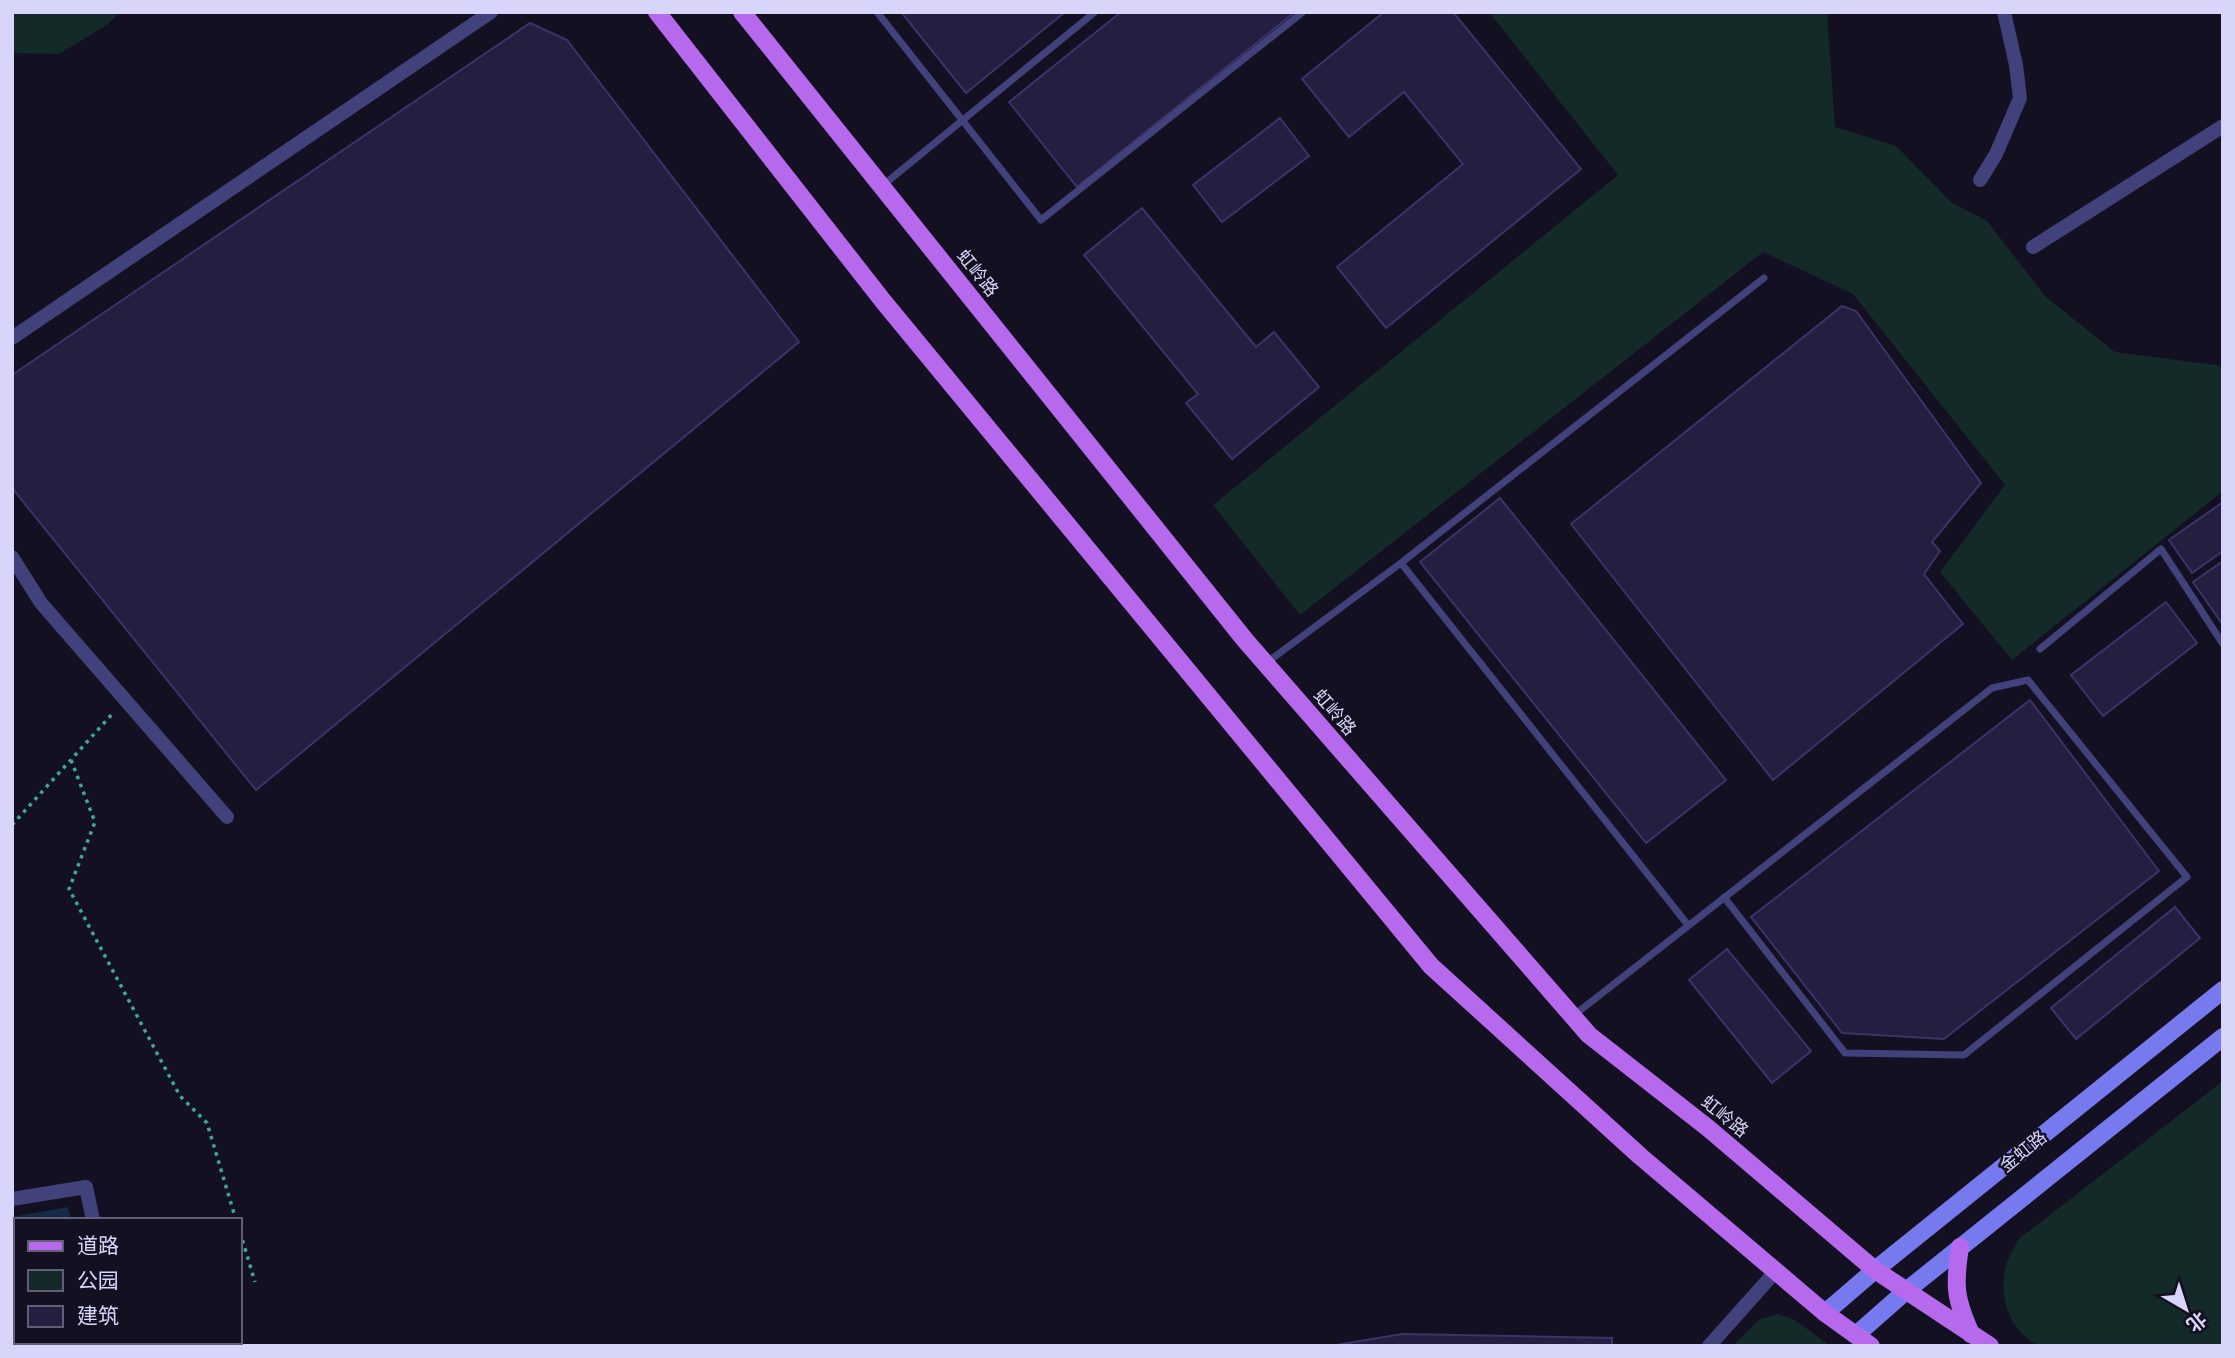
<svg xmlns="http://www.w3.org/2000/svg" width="2235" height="1358" font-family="Raleway,'Noto Sans SC',sans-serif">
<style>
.green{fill:#142a29}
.water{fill:#152a46}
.building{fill:#241e40;stroke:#3c3369;stroke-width:2}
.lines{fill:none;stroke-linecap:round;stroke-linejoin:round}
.path{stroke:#3ca79c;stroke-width:3.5;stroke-dasharray:3.5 5;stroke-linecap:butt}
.lane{stroke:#41417b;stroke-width:7}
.street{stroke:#41417b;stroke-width:14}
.secondary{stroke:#7779ef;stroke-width:18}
.primary{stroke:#b769ed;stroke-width:18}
.labels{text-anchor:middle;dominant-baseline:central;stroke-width:5;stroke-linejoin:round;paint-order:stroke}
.street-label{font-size:18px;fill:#d8d5fa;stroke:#121021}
</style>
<rect width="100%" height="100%" fill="#121021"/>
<g class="green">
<path d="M12,12H120L107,25L59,54L12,53Z"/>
<path d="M1489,12H1827L1835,127L1896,146L1951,202L1987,221L2045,296L2115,352L2223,366V491L2012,660L1940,572L2005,485L1853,294L1763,252L1300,615L1213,505L1618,175Z"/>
<path d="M2223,1081V1346H2039C2008,1330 1997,1295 2007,1262C2010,1253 2016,1245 2020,1238Z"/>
<path d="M1778,1314L1795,1320L1830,1346H1740L1736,1343L1760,1319Z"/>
</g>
<path class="water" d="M68,1207L71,1220H16V1342H30L12,1346V1217Z"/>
<g class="building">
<path d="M901,12H1065L966,93Z"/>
<path d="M1121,12H1295L1077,187L1009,102Z"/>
<path d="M1384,12H1453L1581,169L1386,328L1337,267L1463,164L1404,92L1349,137L1302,79Z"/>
<path d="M530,23L567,40L799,342L256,790L12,488V375Z"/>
<path d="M1280,118L1309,156L1222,222L1193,185Z"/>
<path d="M1142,208L1256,347L1274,332L1319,387L1232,459L1186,403L1198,394L1084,255Z"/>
<path d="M1842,306L1856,311L1981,483L1932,542L1940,551L1924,574L1963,624L1773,780L1571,524Z"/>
<path d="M1500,498L1726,780L1646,843L1420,562Z"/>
<path d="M2223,502V551L2192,573L2169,540Z"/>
<path d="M2223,561V625L2193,582Z"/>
<path d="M2166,602L2197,643L2103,716L2071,675Z"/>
<path d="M2030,700L2159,871L1944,1039L1842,1033L1751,917Z"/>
<path d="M2175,907L2200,938L2076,1039L2051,1008Z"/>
<path d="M1727,949L1811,1051L1772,1083L1689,980Z"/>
<path d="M1402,1334L1612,1338V1346H1330Z"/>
</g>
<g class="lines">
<g class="path">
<path d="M71,760L95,822L69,889L180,1096L207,1123L236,1220"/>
<path d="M12,825L114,712"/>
<path d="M240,1232L255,1282"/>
</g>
<g class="lane">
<path d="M877,12L1041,220L1303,12"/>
<path d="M882,186L1095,12"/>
<path d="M2040,649L2161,549L2223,644"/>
<path d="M1266,663L1401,563"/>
<path d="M1688,925L1401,563L1764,278"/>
<path d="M1573,1016L1992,688L2028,680L2187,877L1964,1055L1845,1053L1724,897"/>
</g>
<g class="street">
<path d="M1980,180L1996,154L2020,98L2016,65L2004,12"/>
<path d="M2033,247L2223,126"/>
<path d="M12,338L491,12"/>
<path d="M12,557L41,603L227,817"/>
<path d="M12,1199L86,1187L93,1220"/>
<path d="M78,1346L94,1342"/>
<path d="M1709,1346L1776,1271"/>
</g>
<g class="secondary">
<path d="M1825,1313L1875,1270L2223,990"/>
<path d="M1856,1335L1906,1291L2223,1037"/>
</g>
<g class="primary">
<path d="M657,12L883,301L1431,966L1640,1156L1825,1313L1871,1346"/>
<path d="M742,12L1245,640L1589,1035L1708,1128L1875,1270L1990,1346"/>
<path d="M1960,1247C1954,1286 1955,1298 1971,1334"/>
</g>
</g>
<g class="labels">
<g class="street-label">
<text transform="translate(978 273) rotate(51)">虹岭路</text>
<text transform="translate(1335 712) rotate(49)">虹岭路</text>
<text transform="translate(1725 1116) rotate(39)">虹岭路</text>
<text transform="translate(2023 1151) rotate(-39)">金虹路</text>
</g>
</g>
<rect width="2235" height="1358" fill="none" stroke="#d8d5fa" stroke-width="28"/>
<rect x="14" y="1218" width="228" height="126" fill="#121021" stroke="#615f78" stroke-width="2"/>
<rect x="28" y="1241" width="35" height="10" fill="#b769ed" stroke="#615f78" stroke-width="2"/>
<text x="77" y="1253" font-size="21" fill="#d8d5fa">道路</text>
<rect x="28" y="1270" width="35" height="21" fill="#142a29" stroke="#615f78" stroke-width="2"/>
<text x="77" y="1288" font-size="21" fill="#d8d5fa">公园</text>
<rect x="28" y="1306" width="35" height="21" fill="#241e40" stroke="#615f78" stroke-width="2"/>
<text x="77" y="1323" font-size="21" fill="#d8d5fa">建筑</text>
<g transform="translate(2186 1309) rotate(141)" stroke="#121021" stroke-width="5" paint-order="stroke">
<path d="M0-5L12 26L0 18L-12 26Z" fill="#d8d5fa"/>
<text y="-10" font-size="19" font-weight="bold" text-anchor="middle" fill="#d8d5fa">北</text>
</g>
</svg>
